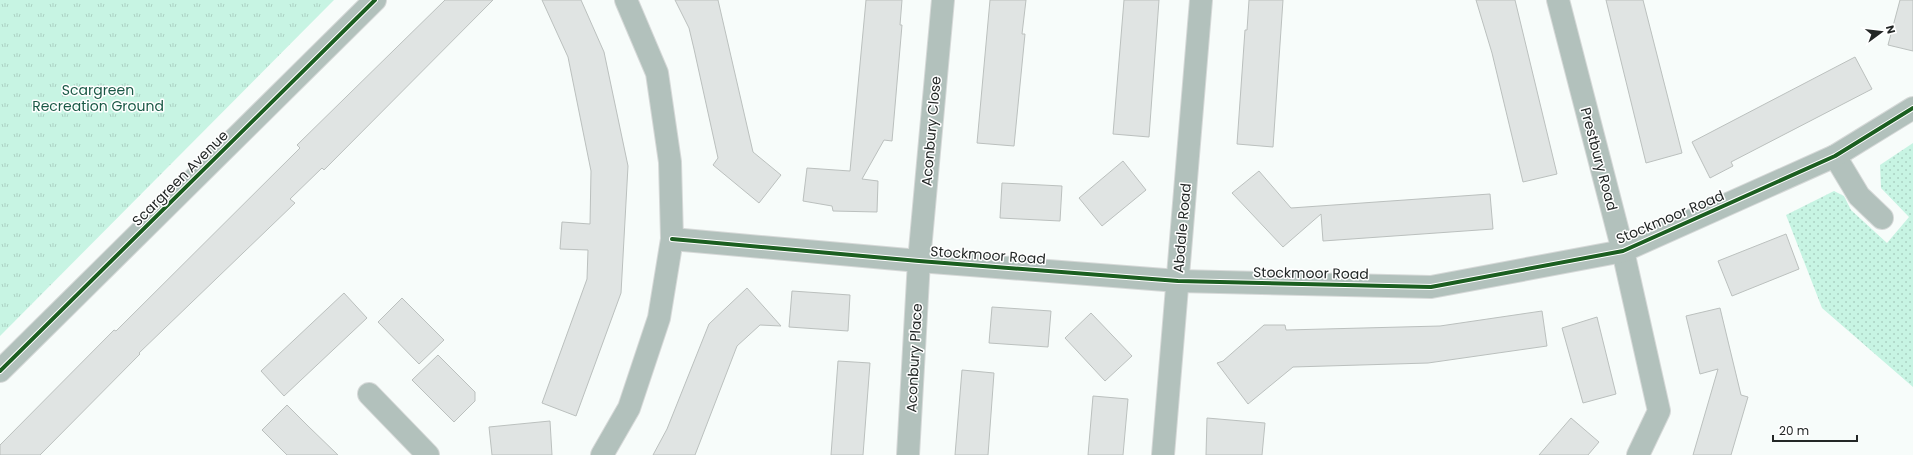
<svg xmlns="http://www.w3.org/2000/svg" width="1913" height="455" font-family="Poppins,sans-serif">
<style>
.grass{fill:url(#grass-dots)}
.park{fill:url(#park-tufts)}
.building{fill:#e0e4e3;stroke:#bbc0be}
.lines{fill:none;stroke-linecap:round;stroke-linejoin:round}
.minor-casing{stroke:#d6d9d8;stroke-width:24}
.minor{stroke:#b2c1bc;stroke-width:22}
.cycleway-casing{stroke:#fff;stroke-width:6}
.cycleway{stroke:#1b5e20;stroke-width:4}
.labels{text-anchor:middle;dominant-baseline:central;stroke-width:3;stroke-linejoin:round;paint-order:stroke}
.park-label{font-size:14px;fill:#1a5946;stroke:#fff}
.street-label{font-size:14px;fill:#232726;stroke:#fff}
</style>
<defs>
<pattern id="grass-dots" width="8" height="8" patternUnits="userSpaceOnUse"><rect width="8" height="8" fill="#c7f4e3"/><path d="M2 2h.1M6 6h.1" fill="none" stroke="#abd1c3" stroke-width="1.8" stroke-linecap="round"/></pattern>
<pattern id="park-tufts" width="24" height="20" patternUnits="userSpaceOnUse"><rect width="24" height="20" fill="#c7f4e3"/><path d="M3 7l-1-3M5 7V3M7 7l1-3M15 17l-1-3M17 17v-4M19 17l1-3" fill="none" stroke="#abd1c3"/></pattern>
</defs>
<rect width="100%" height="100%" fill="#f7fcfa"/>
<path class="grass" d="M1913,143V387L1822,308L1786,215L1834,191L1844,196L1851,210L1887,243L1909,217L1881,188L1880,165Z"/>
<path class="park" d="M0,0H334L0,336Z"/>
<g class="building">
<path d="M445,0H493L324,170L322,168L290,199L295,203L139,353L140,354L40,455H0V445L114,330L116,331L300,148L297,145Z"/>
<path d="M542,0H581L604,52L628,166L621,293L576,416L542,403L587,279L588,250L560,249L562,222L590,224L591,171L568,57Z"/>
<path d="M675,0H718L753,152L781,175L759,203L713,165L718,158L694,49L689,28Z"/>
<path d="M866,0H902L900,25H902L892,141L884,140L862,179L878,181L877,212L833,211L832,206L803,201L807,168L850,171Z"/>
<path d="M990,0H1026L1022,34H1025L1014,146L977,143Z"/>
<path d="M1124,0H1159L1149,137L1113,134Z"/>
<path d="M1249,0H1283L1273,147L1237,144L1245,30H1247Z"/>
<path d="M1476,0H1515L1557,174L1523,182L1492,53Z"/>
<path d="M1606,0H1643L1682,153L1646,163Z"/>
<path d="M1900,0H1913V51L1888,45Z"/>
<path d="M1855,57L1872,89L1731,162L1733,166L1710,178L1692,142Z"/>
<path d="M1123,161L1146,190L1102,226L1079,198Z"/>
<path d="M1259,171L1291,208L1490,194L1493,229L1323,241L1321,214L1283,247L1232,193Z"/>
<path d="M1002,183L1062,186L1060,221L1000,218Z"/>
<path d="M1786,234L1799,269L1732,296L1718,261Z"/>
<path d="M747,288L781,326L760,325L737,346L695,455H653L667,429L709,324Z"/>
<path d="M792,291L850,295L848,331L789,327Z"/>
<path d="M344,293L367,318L284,396L261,371Z"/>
<path d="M402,298L444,340L419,364L378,322Z"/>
<path d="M992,307L1051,311L1048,347L989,343Z"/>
<path d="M1720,308L1741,395L1748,397L1731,455H1693L1718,369L1700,374L1686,316Z"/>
<path d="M1542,311L1547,346L1428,363L1293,367L1248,404L1217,363L1223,361L1264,325H1285L1286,330L1440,326Z"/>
<path d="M1091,313L1132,356L1105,381L1065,338Z"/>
<path d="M1597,317L1616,394L1583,403L1562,328Z"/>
<path d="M438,355L475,392V401L454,422L412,380Z"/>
<path d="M838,361L870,363L863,455H831Z"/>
<path d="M962,370L994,373L988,455H955Z"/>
<path d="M1093,396L1128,399L1123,455H1088Z"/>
<path d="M287,405L308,426L338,455H287L262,430Z"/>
<path d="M1207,418L1265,423L1262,455H1206Z"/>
<path d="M1571,418L1599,442L1588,455H1539Z"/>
<path d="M550,421L552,455H492L489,427Z"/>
</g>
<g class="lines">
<g class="minor-casing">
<g id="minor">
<path d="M1558,0L1623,251L1659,411L1638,455"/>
<path d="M1835,156L1859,196L1882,218"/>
<path d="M672,239L919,261L1178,281L1431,287L1623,251L1835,156L1913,108"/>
<path d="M0,371L375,0"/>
<path d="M369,394L428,455"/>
<path d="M602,455L629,408L659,318L672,239L670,162L657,73L626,0"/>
<path d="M908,455L919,261L943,0"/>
<path d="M1163,455L1201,0"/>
</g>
</g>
<use href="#minor" class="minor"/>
<g class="cycleway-casing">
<g id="cycleway">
<path d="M672,239L919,261L1178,281L1431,287L1623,251L1835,156L1913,108"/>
<path d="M0,371L375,0"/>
</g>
</g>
<use href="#cycleway" class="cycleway"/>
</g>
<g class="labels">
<g class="park-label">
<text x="98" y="90">Scargreen<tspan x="98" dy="16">Recreation Ground</tspan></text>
</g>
<g class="street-label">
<text transform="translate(931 131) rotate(-85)">Aconbury Close</text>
<text transform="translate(1599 159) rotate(75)">Prestbury Road</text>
<text transform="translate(180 178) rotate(-45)">Scargreen Avenue</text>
<text transform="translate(1670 217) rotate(-23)">Stockmoor Road</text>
<text transform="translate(1182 228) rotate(-85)">Abdale Road</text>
<text transform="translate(988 255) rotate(4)">Stockmoor Road</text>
<text transform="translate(1311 273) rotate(1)">Stockmoor Road</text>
<text transform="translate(914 358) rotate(-87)">Aconbury Place</text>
</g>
</g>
<g transform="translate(1881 32) rotate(75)" stroke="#ffffff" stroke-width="3" paint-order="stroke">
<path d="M0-3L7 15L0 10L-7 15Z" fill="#232726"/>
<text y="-6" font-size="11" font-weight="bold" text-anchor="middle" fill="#232726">N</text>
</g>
<path d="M1773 435v6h84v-6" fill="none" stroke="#232726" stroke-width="2"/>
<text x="1779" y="435" font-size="12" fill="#232726" stroke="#ffffff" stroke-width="3" paint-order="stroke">20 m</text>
</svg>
